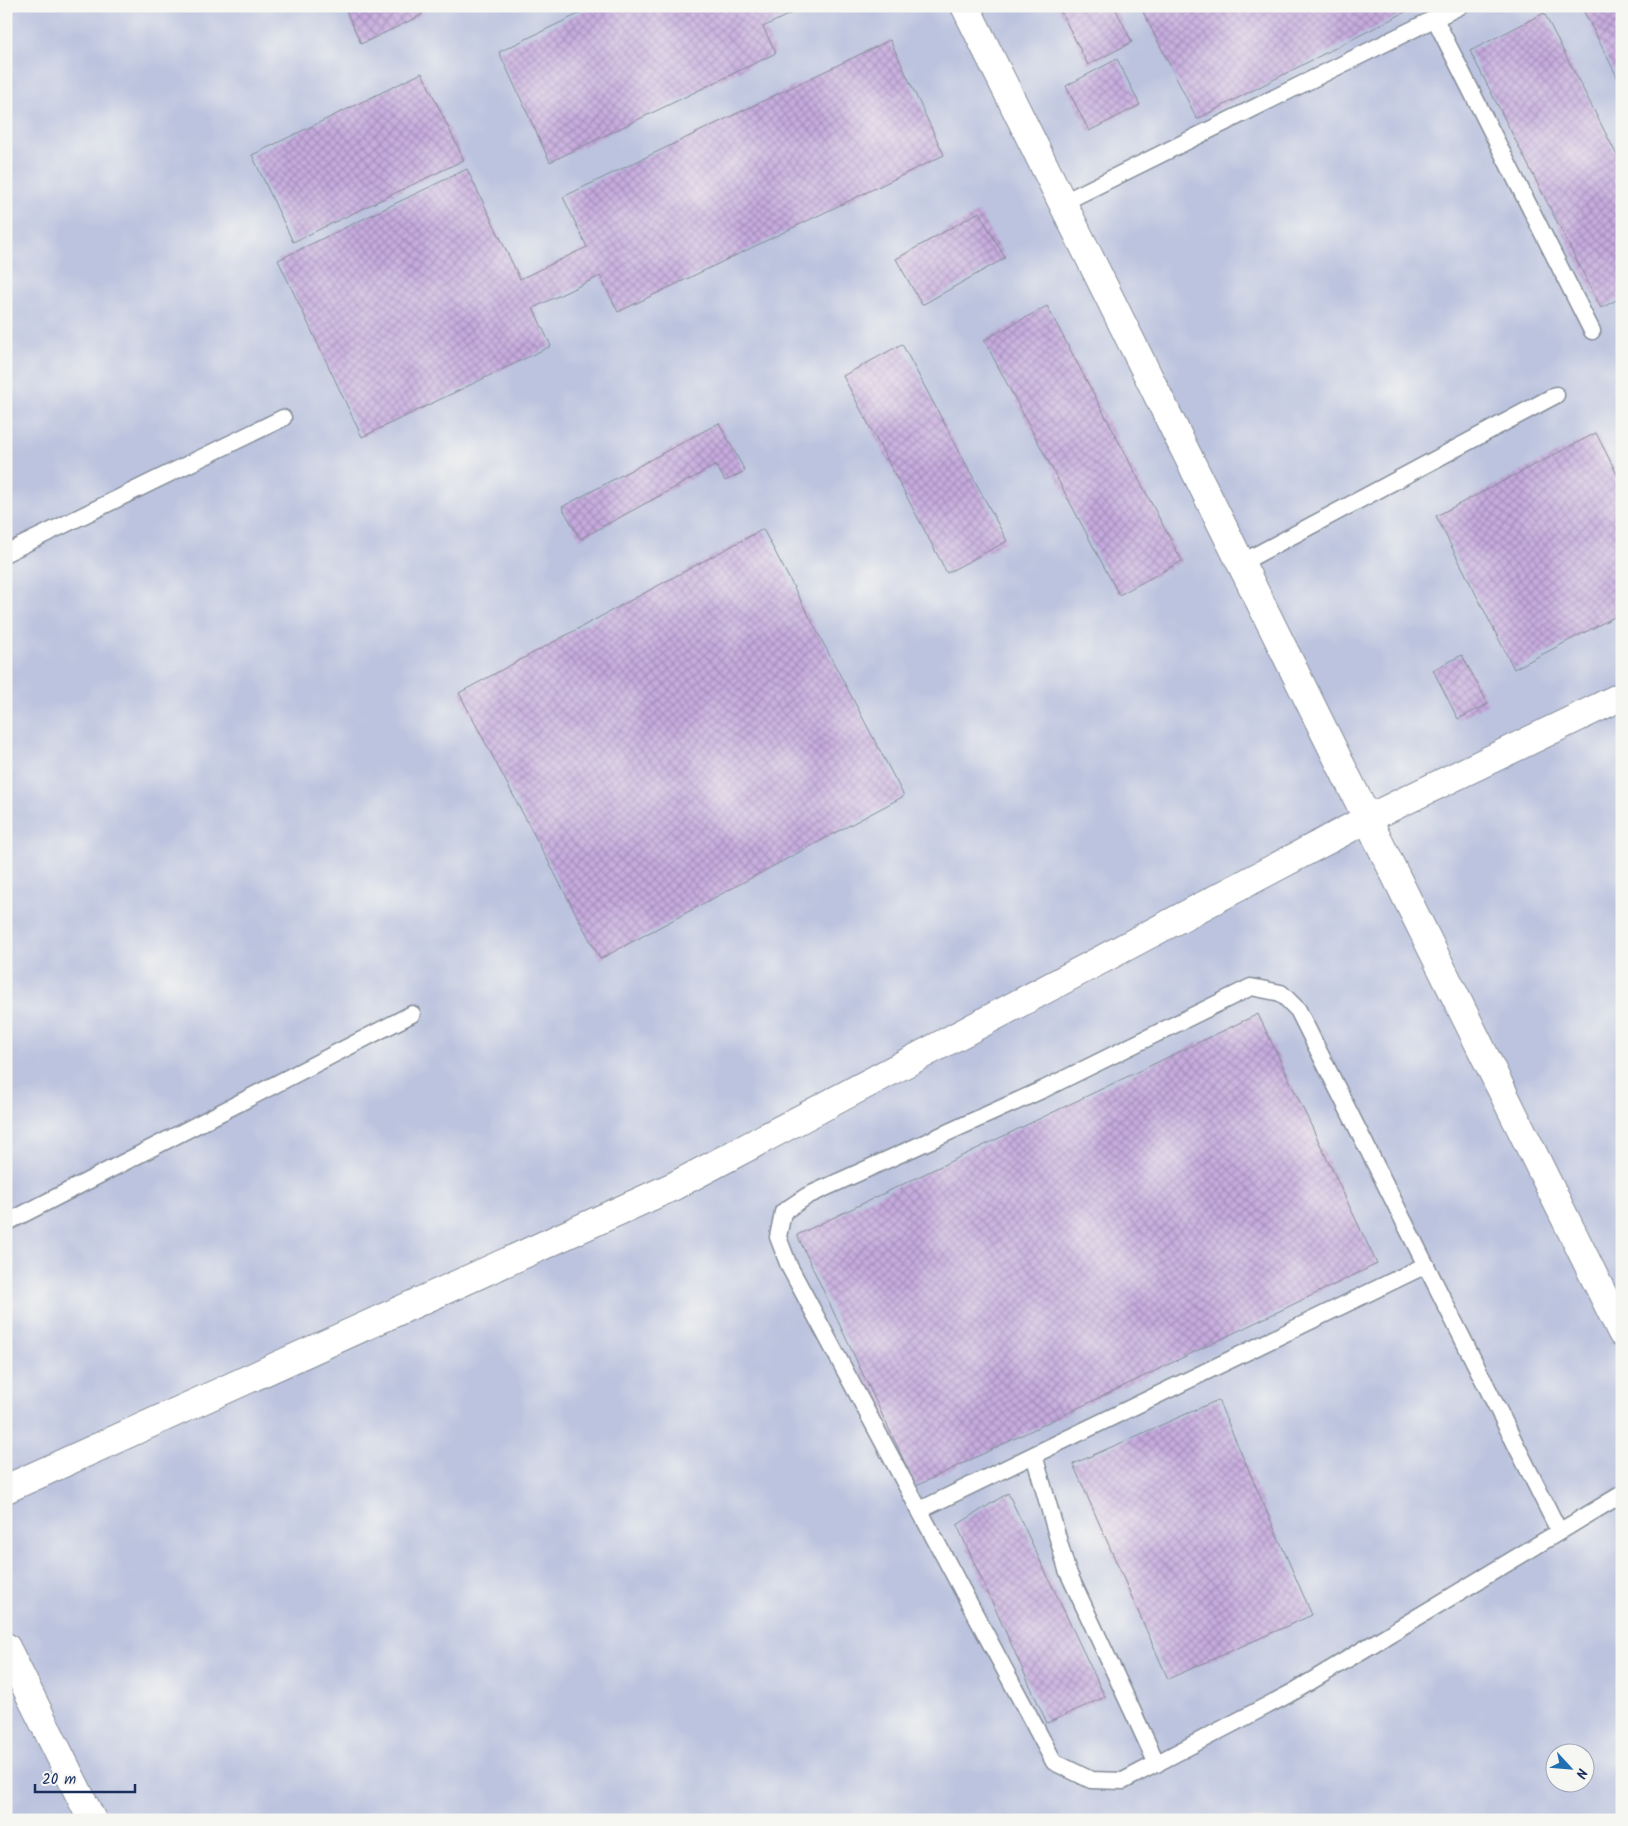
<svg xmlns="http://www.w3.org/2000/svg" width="1628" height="1826" font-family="Kalam,sans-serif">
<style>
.industrial{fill:#bbc3de;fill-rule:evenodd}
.building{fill:url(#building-cross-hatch)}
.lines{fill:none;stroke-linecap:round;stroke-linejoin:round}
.service-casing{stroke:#848c98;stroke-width:19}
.minor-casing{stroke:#848c98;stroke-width:30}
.service{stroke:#fff;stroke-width:16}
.minor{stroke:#fff;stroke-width:28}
</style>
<defs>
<pattern id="building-cross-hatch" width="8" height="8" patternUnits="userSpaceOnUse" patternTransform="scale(1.25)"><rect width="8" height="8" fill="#c6abde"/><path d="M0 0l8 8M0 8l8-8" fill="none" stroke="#a08cb7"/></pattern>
</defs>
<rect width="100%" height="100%" fill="#f6f6f2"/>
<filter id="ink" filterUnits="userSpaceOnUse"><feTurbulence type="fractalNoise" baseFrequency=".02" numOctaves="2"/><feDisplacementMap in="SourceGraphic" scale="10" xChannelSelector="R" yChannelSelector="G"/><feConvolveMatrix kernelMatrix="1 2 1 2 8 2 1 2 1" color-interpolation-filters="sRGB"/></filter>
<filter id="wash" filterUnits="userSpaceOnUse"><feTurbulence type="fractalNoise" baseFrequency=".0096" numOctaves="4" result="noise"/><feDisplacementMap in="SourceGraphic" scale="20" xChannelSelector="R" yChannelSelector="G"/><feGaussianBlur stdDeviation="1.12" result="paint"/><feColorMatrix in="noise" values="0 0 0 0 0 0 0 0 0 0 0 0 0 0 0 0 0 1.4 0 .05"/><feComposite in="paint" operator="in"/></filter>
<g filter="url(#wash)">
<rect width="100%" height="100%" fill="#ede9d1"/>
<path class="industrial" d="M6,6H1622V1820H6ZM1556,1754H1586V1784H1556Z"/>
<g id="blocks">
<g class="building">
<path d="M344,6H423L419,8L422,15L361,44Z"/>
<path d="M595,6H806L763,27L776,53L550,162L499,52Z"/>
<path d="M1058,6H1114L1132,42L1088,65Z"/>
<path d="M1140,6H1417L1197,119Z"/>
<path d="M1581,6H1622V86Z"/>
<path d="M1544,13L1622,165V297L1601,308L1470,51Z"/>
<path d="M890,40L944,155L618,312L600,276L533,308L551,346L362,437L278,260L467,169L520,279L587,247L563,197Z"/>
<path d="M1117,59L1140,105L1089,131L1066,86Z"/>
<path d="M422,73L464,160L293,242L252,155Z"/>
<path d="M979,212L1005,258L922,305L896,259Z"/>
<path d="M1047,306L1182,561L1119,595L984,340Z"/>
<path d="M902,344L1007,541L947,573L843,376Z"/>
<path d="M719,423L745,471L725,481L716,465L580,539L562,507Z"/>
<path d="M1596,433L1622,484V613L1514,669L1436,516Z"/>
<path d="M763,529L904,796L600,959L459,693Z"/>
<path d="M1462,655L1488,704L1458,719L1433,670Z"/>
<path d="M1258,1014L1377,1264L916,1486L797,1235Z"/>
<path d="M1218,1400L1312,1615L1168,1679L1073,1464Z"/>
<path d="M1008,1493L1105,1697L1047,1723L957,1525Z"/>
</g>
</g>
</g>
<g filter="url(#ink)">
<use href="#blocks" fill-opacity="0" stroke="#848c98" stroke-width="1"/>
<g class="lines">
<g class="service-casing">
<g id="service">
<path d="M1435,19L1592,331"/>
<path d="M1062,203L1460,6"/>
<path d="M6,553L283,418"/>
<path d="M1241,563L1556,395"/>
<path d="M6,1223L412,1014"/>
<path d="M1034,1455L1067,1570L1157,1764"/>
<path d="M920,1510L1426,1265"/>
<path d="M1559,1531L1298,1010L1281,993L1251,987L1044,1089L807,1196L783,1212L778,1237L789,1266L1054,1762L1091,1780L1123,1781L1293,1692L1622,1494"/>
</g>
</g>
<g class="minor-casing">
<g id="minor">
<path d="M965,6L1622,1333"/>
<path d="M6,1489L674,1186L1367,819L1622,696"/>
<path d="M6,1647L92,1820"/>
</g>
</g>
<use href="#service" class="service"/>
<use href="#minor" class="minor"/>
</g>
</g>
<rect width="1628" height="1826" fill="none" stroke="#f6f6f2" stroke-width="25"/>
<g transform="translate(1570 1768) rotate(116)"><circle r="24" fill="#f6f6f2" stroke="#9ea6b7"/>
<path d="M0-4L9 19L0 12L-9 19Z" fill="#1f6fb2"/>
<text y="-8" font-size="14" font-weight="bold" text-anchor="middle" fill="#1b2f5e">N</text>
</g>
<path d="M35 1784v8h100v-8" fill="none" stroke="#1b2f5e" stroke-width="2.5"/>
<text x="42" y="1784" font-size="15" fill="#1b2f5e" stroke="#f6f6f2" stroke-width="4" paint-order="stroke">20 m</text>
</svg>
